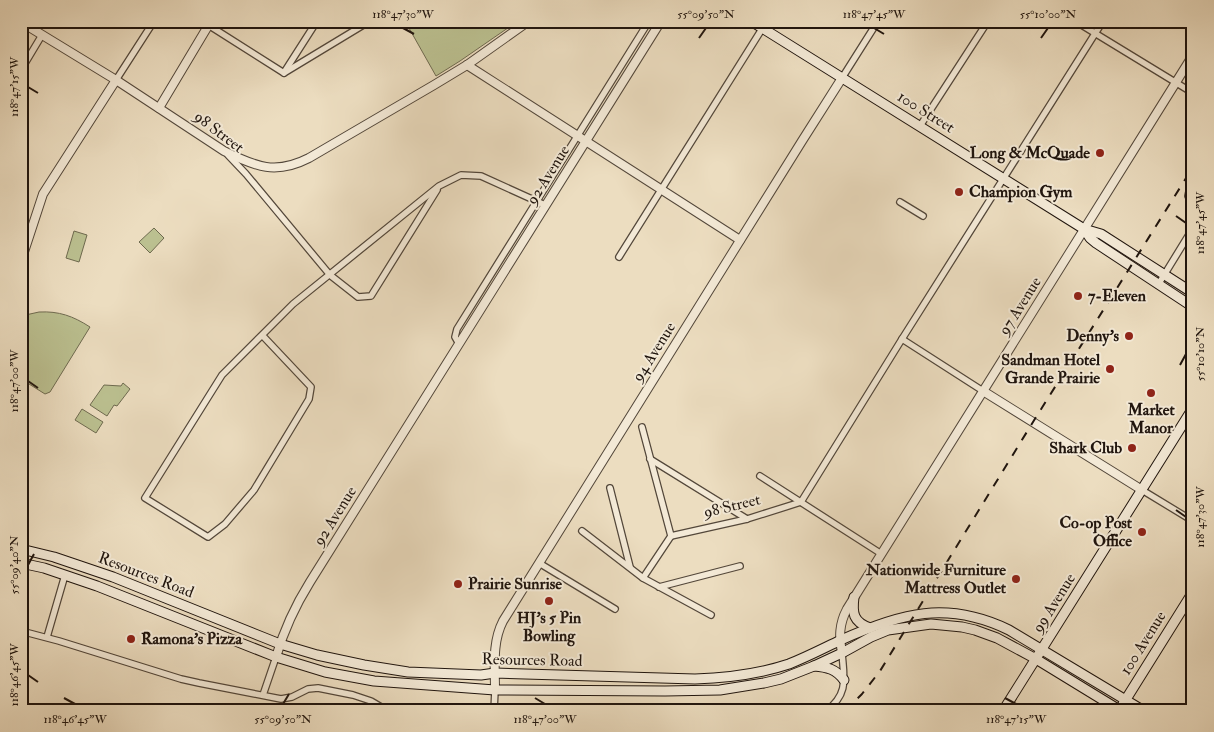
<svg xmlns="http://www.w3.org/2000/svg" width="1214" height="732" font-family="'IM FELL Double Pica',serif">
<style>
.green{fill:#bbc090;stroke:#6e6a4f}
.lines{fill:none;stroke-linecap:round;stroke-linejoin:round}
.minor-casing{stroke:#53473a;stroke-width:8}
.tertiary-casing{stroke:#53473a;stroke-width:10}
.secondary-casing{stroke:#20150e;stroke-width:11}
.minor{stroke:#f3e9d6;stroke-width:5.5}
.tertiary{stroke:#f3e9d6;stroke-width:8}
.secondary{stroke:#f3e9d6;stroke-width:9}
.rail{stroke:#20150e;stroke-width:2;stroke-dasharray:9 9;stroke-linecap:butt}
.ticks{fill:none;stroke:#20150e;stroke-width:2}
.poi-dot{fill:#8f2418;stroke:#f3e9d6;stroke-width:2}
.labels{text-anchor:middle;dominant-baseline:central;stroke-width:4;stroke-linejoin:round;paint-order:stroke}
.street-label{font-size:16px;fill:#20150e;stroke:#f3e9d6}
.poi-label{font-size:16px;font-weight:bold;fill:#20150e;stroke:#f3e9d6;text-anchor:end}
.neatline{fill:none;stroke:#20150e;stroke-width:2}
.ticks-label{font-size:12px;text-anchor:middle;fill:#20150e}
</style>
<rect width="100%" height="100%" fill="#ecddc0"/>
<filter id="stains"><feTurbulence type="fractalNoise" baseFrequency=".004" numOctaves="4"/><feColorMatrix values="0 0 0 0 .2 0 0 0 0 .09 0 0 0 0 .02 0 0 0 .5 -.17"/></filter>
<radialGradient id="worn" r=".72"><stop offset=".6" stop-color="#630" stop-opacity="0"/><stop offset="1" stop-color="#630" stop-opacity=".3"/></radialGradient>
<g class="green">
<path d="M405,21H518L460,61L436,76Z"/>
<path d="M154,228L164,238L150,253L139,242Z"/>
<path d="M74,231L87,235L79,262L66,258Z"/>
<path d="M39,312C59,311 73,316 90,327L50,392L45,394L21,379V316Z"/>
<path d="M123,383L130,389L117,406L114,405L107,416L90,405L104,385L121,386Z"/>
<path d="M82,409L103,422L96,433L75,420Z"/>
</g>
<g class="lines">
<g class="minor-casing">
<g id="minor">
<path d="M202,21L284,73"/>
<path d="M1075,21L1193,93"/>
<path d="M21,70L42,35"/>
<path d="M285,71L317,21"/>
<path d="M284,73L370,21"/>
<path d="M842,78L878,21"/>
<path d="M116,80L154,21"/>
<path d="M920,126L988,21"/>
<path d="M228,155L246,174L330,275L358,297L371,296L437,190"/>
<path d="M1193,183L1190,187L1188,196L1193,206"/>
<path d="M900,202L923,216"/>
<path d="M619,257L767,21"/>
<path d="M1158,285L1193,228"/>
<path d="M262,335L311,387L309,399L254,490L225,524L208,537L145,498L222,375L293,304L439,186L461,175L481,176L545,205"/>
<path d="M902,339L983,391"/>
<path d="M459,344L455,337L457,329L649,21"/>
<path d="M642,427L671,536L643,578"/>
<path d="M650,459L747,519"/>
<path d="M760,476L880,553"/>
<path d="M610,488L630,567"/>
<path d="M1142,490L1193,521"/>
<path d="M801,502L902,339L1103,21"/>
<path d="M582,531L643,578L711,615"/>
<path d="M671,536L747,519L801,502"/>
<path d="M539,563L615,609"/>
<path d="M659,587L740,566"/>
<path d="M21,631L59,641L181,679L199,683L281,699L292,697L308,689L318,688L353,695L371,701L388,711"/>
<path d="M47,637L65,575"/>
<path d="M263,695L276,657"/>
<path d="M494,711L495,690"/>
<path d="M826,711C849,694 844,678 842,653"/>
</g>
</g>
<g class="tertiary-casing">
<g id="tertiary">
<path d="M21,22L116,80L224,151C256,167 276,175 309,158L434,85L467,65L529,21"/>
<path d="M467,65L740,240"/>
<path d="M159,108L211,21"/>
<path d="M21,261L43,194L116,80"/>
<path d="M983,391L1142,490"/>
<path d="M842,653C839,637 839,624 847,609L1193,55"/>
<path d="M276,657C284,630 295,606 310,582L661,21"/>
<path d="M495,690C495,667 492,642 503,621L802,141L842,78"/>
</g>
</g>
<g class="secondary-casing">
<g id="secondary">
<path d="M751,21L1084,229L1101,234L1193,293"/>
<path d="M1084,229L1090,238L1096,243L1193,307"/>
<path d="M21,549L54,557L113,577L265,638L280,644L317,655L364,665L408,672L481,675L495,673L695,679C727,678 759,674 789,664C807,657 824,648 841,640C901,613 947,600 1009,630L1144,711"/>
<path d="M21,563L44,568L97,586L276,657L325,672L374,681L495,690L665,691L720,690L764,683L781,679L814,666L842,653L871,637L888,630L931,624L962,627L975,630L997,638L1036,659L1121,711"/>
<path d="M854,597C852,613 853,622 870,628"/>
<path d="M814,666C827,667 836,669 844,680"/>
<path d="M1123,704L1193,592"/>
<path d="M1003,711L1193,408"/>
</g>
</g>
<use href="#minor" class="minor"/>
<use href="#tertiary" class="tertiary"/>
<use href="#secondary" class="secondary"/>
<path class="rail" d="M845,711L862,694L880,671L1033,422L1193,167"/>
</g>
<path class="ticks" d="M403,28L414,34M874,28L884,34M699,38L706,28M1041,38L1048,28M28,87L38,93M1176,216L1186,223M1180,365L1186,354M28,381L38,388M1176,510L1186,517M28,565L34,554M28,675L38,682M64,698L75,704M535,698L545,704M1005,698L1016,704M283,704L289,694"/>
<g class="poi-dot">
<circle cx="1100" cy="153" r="5"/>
<circle cx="959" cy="192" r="5"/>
<circle cx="1078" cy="296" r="5"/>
<circle cx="1129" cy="336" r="5"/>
<circle cx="1110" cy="369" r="5"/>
<circle cx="1151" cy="393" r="5"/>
<circle cx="1132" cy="448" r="5"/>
<circle cx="1142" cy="532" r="5"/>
<circle cx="1016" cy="579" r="5"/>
<circle cx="458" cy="584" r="5"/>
<circle cx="549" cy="601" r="5"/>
<circle cx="131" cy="639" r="5"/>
</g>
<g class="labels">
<g class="street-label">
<text transform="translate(926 112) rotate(32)">100 Street</text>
<text transform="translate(219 132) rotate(37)">98 Street</text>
<text transform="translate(548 175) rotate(-58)">92 Avenue</text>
<text transform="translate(1020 306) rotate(-58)">97 Avenue</text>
<text transform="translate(654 352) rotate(-58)">94 Avenue</text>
<text transform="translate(732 506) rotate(-14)">98 Street</text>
<text transform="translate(335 516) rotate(-58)">92 Avenue</text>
<text transform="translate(146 575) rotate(21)">Resources Road</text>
<text transform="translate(1054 603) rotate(-58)">99 Avenue</text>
<text transform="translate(1143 643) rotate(-58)">100 Avenue</text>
<text transform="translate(532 660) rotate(1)">Resources Road</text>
</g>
<g class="poi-label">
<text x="1090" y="153">Long &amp; McQuade</text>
<text x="969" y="192" text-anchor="start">Champion Gym</text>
<text x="1088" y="296" text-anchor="start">7-Eleven</text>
<text x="1119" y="336">Denny's</text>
<text x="1100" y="360">Sandman Hotel<tspan x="1100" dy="18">Grande Prairie</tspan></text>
<text x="1151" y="410" text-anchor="middle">Market<tspan x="1151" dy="18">Manor</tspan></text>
<text x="1122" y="448">Shark Club</text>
<text x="1132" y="523">Co-op Post<tspan x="1132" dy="18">Office</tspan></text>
<text x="1006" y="570">Nationwide Furniture<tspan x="1006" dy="18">Mattress Outlet</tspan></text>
<text x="468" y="584" text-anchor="start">Prairie Sunrise</text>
<text x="549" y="618" text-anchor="middle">HJ's 5 Pin<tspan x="549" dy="18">Bowling</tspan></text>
<text x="141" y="639" text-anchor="start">Ramona's Pizza</text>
</g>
</g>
<rect width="1214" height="732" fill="none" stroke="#ecddc0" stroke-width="55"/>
<rect x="28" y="28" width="1158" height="676" class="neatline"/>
<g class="ticks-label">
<text x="403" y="18">118°47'30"W</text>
<text x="706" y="18">55°09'50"N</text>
<text x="874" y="18">118°47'45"W</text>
<text x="1048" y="18">55°10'00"N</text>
<text transform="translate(14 87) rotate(-90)" y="4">118°47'15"W</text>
<text transform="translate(1200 223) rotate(-90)" y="4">118°47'45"W</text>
<text transform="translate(1200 354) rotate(-90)" y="4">55°10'10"N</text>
<text transform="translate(14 381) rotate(-90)" y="4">118°47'00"W</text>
<text transform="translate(1200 517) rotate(-90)" y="4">118°47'30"W</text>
<text transform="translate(14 565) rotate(-90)" y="4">55°09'40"N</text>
<text transform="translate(14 675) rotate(-90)" y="4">118°46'45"W</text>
<text x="75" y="723">118°46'45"W</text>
<text x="283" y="723">55°09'50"N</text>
<text x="545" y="723">118°47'00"W</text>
<text x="1016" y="723">118°47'15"W</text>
</g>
<rect width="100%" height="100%" filter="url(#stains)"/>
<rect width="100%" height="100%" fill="url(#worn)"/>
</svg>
